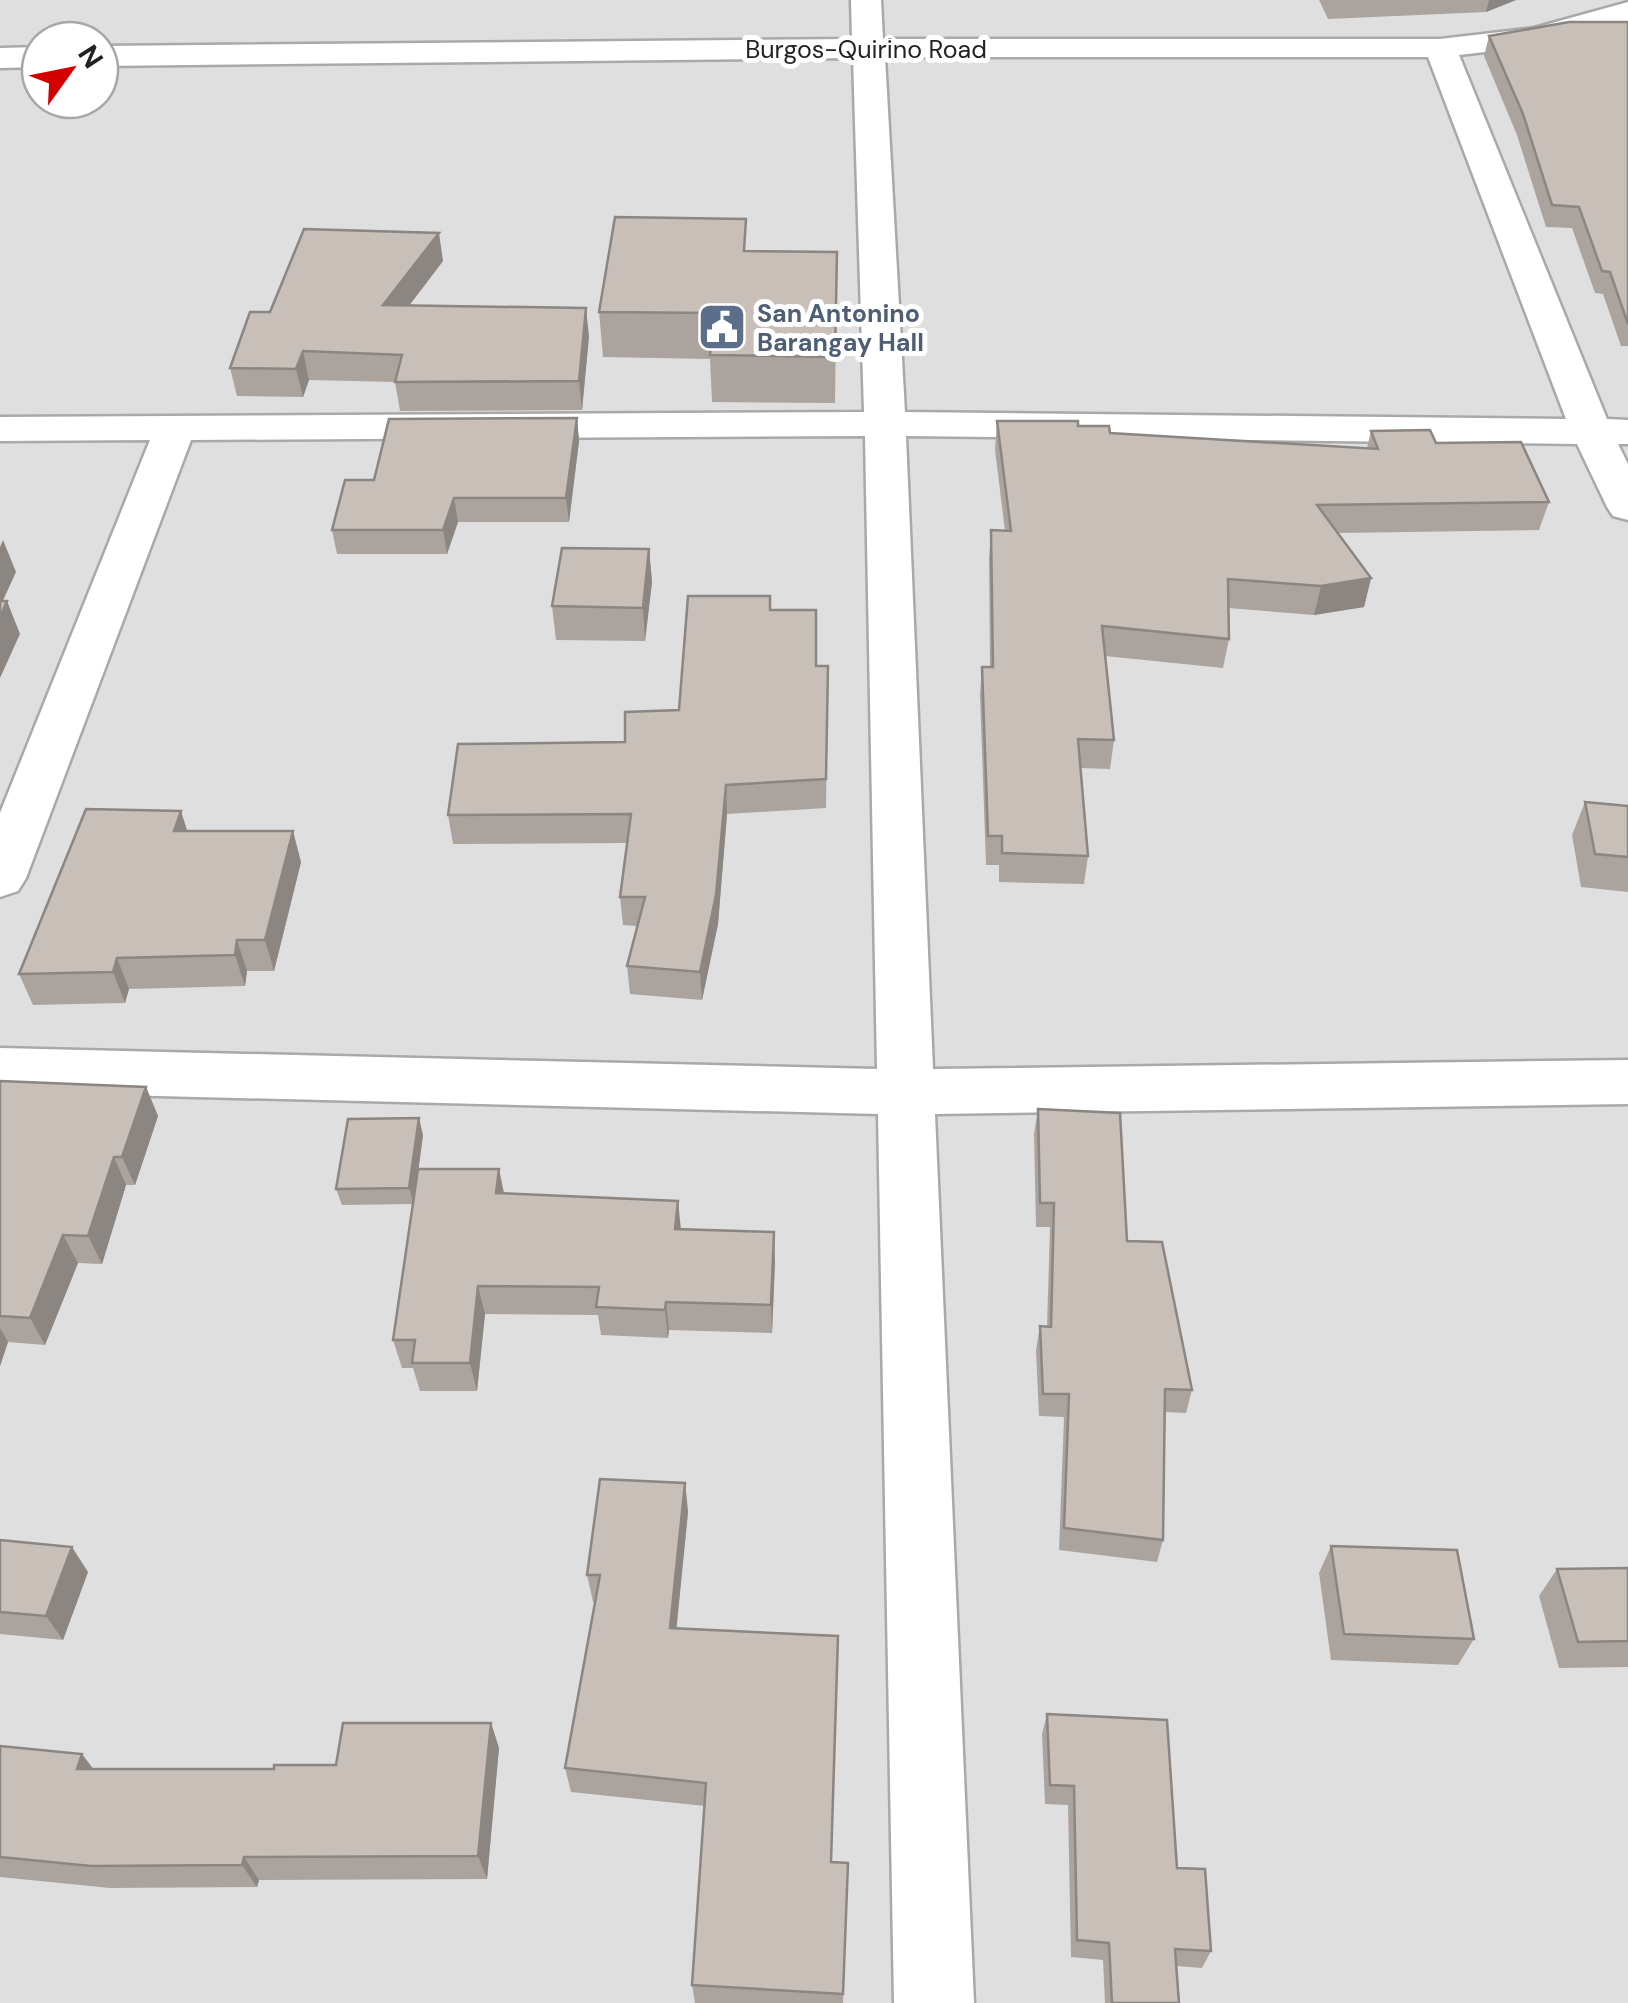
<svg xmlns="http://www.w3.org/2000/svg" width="1628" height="2003" font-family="'DM Sans',sans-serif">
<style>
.residential{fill:#e0dfdf;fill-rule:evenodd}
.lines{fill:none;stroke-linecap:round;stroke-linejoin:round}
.minor-casing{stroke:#a9a9a9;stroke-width:5}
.minor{fill:#fff;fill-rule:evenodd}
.wall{fill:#aba49e}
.shaded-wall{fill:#8b8681}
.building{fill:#c7bfb8;stroke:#8b8681;stroke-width:2.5}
.labels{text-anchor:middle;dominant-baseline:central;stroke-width:10;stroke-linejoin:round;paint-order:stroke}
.far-street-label{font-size:25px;fill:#222;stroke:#fff}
.far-service-label{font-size:25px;font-weight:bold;fill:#4e5e75;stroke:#fff;text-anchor:start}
</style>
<rect width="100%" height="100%" fill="#f2efe9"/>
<path class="residential" d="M0,0H1628V2003H0ZM40,40H100V100H40Z"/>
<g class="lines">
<g class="minor-casing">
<g id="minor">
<path d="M851,0H881L883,39H1440L1534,28L1628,2V21L1536,46L1459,55L1607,419L1628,420V444H1618L1628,464V520L1613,516L1607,507L1577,444L906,436L933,1069L1628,1060V1104L935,1114L974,2003H894L878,1114L0,1092V1048L877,1069L865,436L191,440L26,878L18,891L0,897V813L150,440L0,441V417L864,412L853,58L100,66V46L852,39ZM885,57H1428L1566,419L905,412Z"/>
<path d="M40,47V67L0,68V48Z"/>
</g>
</g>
<use href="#minor" class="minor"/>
</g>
<g class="wall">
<path d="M1319,0H1516L1486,12L1328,19Z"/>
<path d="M1628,22V346H1621L1603,294L1595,293L1572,228L1546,227L1517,135L1484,56L1489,36Z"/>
<path d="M747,251L837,252L835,403L712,402L710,359L603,357L599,312Z"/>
<path d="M443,261L409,306L589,336L582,410L400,411L395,382L309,380L303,397L237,396L230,368L270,312Z"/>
<path d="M577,418L579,441L569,522H458L447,554H337L332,530L374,480Z"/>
<path d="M997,421L1078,426L1110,433L1367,448L1371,431L1436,443L1549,502L1539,530L1338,533L1371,578L1364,607L1314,615L1228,608L1229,639L1223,668L1105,656L1114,740L1110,769L1080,768L1088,856L1084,884L999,882V865H986L980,695L982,667H990L989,559L991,530L1005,531L995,450Z"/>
<path d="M649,549L652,582L645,641L556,640L552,606Z"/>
<path d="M770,610L816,666H828L826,808L727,814L718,924L702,1000L630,994L627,966L637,926L623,925L620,897L627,843L453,844L448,815L625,742L679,710Z"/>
<path d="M1585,802L1628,806V892L1581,887L1572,835Z"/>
<path d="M187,831L301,862L274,971H247L245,986L129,989L125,1003L33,1005L19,974Z"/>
<path d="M0,1081L146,1087L158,1116L135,1185H126L102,1264L78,1263L45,1345L8,1342L0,1366Z"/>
<path d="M1038,1109L1127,1241L1192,1390L1186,1413L1165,1412L1163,1540L1157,1562L1059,1550L1064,1417L1039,1416L1036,1350L1040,1326L1047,1327L1050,1227H1036L1034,1134Z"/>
<path d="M423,1135L418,1169L504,1193L681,1229L775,1261L772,1333L669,1330L668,1338L601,1335L598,1315L485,1314L477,1391H420L413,1368H402L393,1340L413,1204L342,1205L336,1189Z"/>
<path d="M685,1483L688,1512L676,1628L831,1862L848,1863L843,2003H695L692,1985L705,1806L571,1792L565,1768L595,1602H593L587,1575Z"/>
<path d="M0,1540L88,1572L63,1640L0,1634Z"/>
<path d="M1331,1546L1474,1639L1458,1665L1331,1660L1319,1573Z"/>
<path d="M1628,1568V1667L1559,1668L1539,1596L1557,1569Z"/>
<path d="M1047,1714L1177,1868L1211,1951L1202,1968L1176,1966L1179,2003H1105L1103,1960L1071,1957L1068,1805L1045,1804L1042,1734Z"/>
<path d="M491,1723L499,1748L487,1879L259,1880L257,1887L110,1888L0,1877V1746L93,1769H274L336,1765Z"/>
</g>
<g class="shaded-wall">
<path d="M1489,0H1516L1486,12Z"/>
<path d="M439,233L443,261L388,333L383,305Z"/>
<path d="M586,308L589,336L582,410L579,381Z"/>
<path d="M303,351L309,380L303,397L296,369Z"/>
<path d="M577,418L579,441L569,522L566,498Z"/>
<path d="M454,498L458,522L447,554L443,530Z"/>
<path d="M3,540L16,572L0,607V547Z"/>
<path d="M649,549L652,582L645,641L643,608Z"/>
<path d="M1371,578L1364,607L1314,615L1321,586Z"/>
<path d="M7,601L20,634L0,678V617Z"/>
<path d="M726,785L727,814L718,924L702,1000L700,972Z"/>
<path d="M181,811L191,843L174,831Z"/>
<path d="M293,831L301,862L274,971L265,940Z"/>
<path d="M237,940L247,971L245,986L235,955Z"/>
<path d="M117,958L129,989L125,1003L113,972Z"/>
<path d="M146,1087L158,1116L135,1185L122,1157Z"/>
<path d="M419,1118L423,1135L414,1204L409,1188Z"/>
<path d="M114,1157L126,1185L102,1264L88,1236Z"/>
<path d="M499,1169L505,1198L496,1193Z"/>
<path d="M678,1201L681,1230L675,1229Z"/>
<path d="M774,1232L775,1261L772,1333L771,1305Z"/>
<path d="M63,1235L78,1263L45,1345L30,1318Z"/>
<path d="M478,1286L485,1314L477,1391L470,1363Z"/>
<path d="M666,1302L669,1330L668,1338L665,1310Z"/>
<path d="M0,1328L8,1342L0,1366Z"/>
<path d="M685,1483L688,1512L674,1654L670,1628Z"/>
<path d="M72,1547L88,1572L63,1640L46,1616Z"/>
<path d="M491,1723L499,1748L487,1879L478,1856Z"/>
<path d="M82,1754L100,1778L77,1769Z"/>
<path d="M244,1857L259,1880L257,1887L242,1865Z"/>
</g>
<g class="building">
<path d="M1569,22H1628V324L1610,272L1602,271L1579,207L1552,205L1523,114L1489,36Z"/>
<path d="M615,217L746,219L744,251L837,252L835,357L710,355L714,313L599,312Z"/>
<path d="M304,229L439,233L383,305L586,308L579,381L395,382L402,355L303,351L296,369L230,368L250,312H270Z"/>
<path d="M577,418L566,498H454L443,530H332L345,480H374L389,419Z"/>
<path d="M997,421H1078V426H1109L1110,433L1378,449L1371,431L1430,430L1436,443L1521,442L1549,502L1317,505L1371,578L1321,586L1228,579L1229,639L1102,626L1114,740L1078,739L1088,856L1002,853V836H988L982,667H993L991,530L1011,531Z"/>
<path d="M562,548L649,549L643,608L552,606Z"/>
<path d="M688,596H770V610H816V666H828L826,779L726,785L716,895L700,972L627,966L645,897H620L631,814L448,815L458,744L625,742V712L679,710Z"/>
<path d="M0,601H7L0,617Z"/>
<path d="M1585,802L1628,806V857L1595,854Z"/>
<path d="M86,809L181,811L174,831H293L265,940H237L235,955L117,958L113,972L19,974Z"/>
<path d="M0,1081L146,1087L122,1157H114L88,1236L63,1235L30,1318L0,1316Z"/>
<path d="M1038,1109L1120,1113L1127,1241L1162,1242L1192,1390L1165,1389L1163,1540L1064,1528L1069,1394H1043L1040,1326L1051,1327L1054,1203H1040Z"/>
<path d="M419,1118L409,1188L336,1189L348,1119Z"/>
<path d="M418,1169H499L496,1193L678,1201L675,1229L774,1232L771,1305L666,1302L665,1310L596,1307L599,1287L478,1286L470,1363H412L415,1340H393Z"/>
<path d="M600,1479L685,1483L670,1628L838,1636L831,1862L848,1863L843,1994L692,1985L706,1783L565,1768L600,1575H587Z"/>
<path d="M0,1540L72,1547L46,1616L0,1612Z"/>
<path d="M1331,1546L1457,1550L1474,1639L1344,1634Z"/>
<path d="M1628,1568V1641L1578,1642L1557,1569Z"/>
<path d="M1047,1714L1167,1720L1177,1868L1205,1869L1211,1951L1175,1949L1179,2003H1112L1109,1943L1077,1940L1074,1786L1050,1785Z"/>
<path d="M343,1723H491L478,1856L244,1857L242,1865L91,1866L0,1857V1746L82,1754L77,1769H274V1765H336Z"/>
</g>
<defs>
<g id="civic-square" transform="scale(2.5)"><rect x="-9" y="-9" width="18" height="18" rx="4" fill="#5c6f8a" stroke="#fff"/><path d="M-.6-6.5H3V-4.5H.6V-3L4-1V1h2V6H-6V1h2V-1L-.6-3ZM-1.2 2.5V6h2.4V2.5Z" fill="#fff"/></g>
</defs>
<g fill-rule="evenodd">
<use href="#civic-square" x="722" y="327"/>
</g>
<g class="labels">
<g class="far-street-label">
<text x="866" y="49">Burgos-Quirino Road</text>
</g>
<g class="far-service-label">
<text x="757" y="313">San Antonino<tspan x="757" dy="29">Barangay Hall</tspan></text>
</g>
</g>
<g transform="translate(70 70) rotate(57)"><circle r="48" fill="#ffffff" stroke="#a7a7a7" stroke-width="2.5"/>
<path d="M0-8L18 38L0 25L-18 38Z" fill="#d40000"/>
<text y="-15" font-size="28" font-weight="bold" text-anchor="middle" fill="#222222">N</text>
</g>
</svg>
